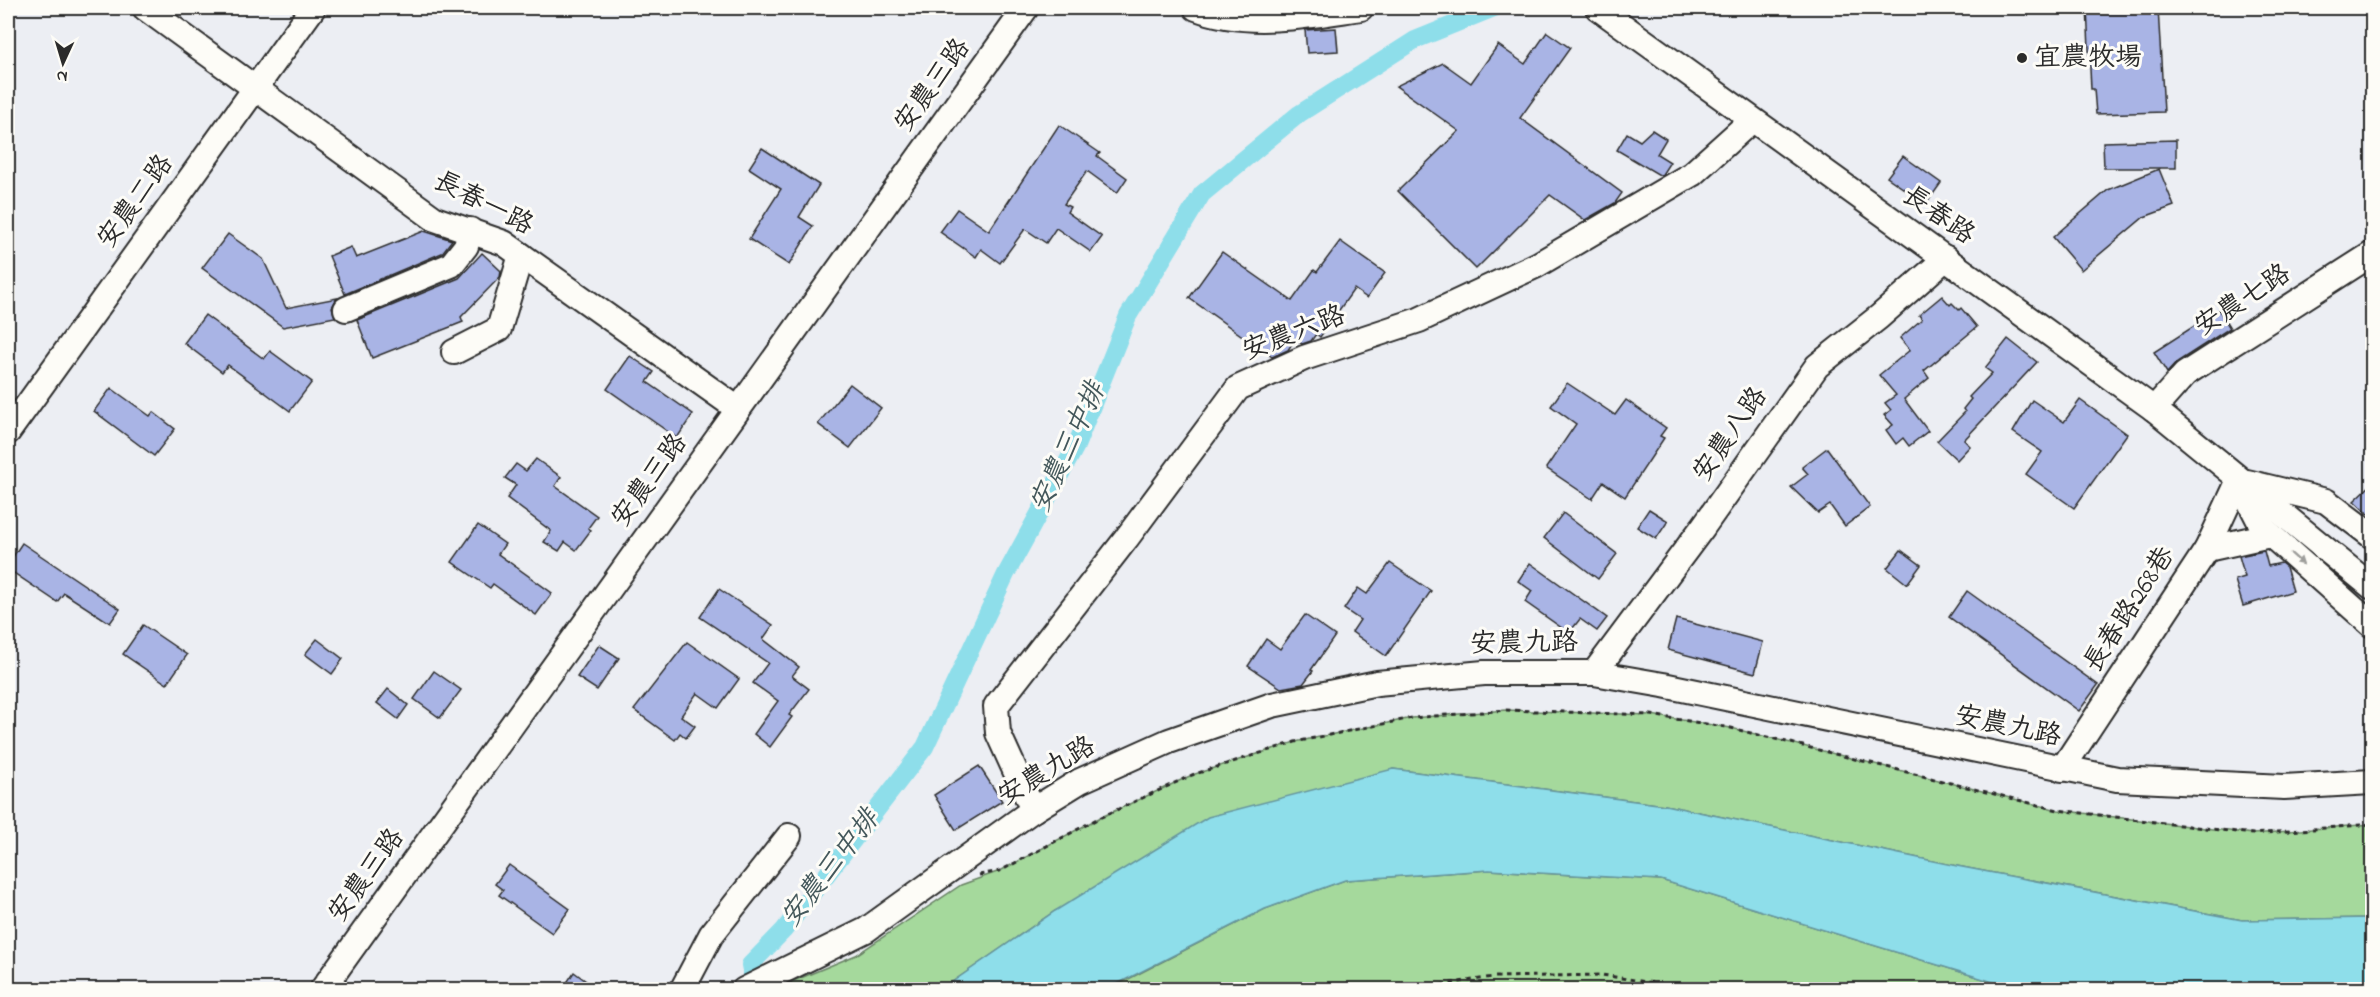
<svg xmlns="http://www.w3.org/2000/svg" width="2380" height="997" font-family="'Indie Flower','LXGW WenKai TC',sans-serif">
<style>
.green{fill:#a5d99c;stroke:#688264;stroke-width:1.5}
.water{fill:#8edeea;stroke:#66969e;stroke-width:1.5}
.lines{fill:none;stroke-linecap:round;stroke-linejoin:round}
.canal{stroke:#8edeea;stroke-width:18}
.building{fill:#a9b4e5;stroke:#2b2b2b;stroke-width:1.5}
.minor-casing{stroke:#2b2b2b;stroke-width:28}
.path{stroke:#2b2b2b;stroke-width:3;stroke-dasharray:4.5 4.5;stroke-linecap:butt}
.minor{stroke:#fdfcf7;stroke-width:24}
.oneway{fill:#9e9e9b}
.poi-dot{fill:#2b2b2b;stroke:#fdfcf7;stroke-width:2}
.labels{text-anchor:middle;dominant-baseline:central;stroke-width:6;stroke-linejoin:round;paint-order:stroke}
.poi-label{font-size:27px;fill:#2b2b2b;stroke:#fdfcf7;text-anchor:start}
.street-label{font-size:27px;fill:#2b2b2b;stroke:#fdfcf7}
.water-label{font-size:28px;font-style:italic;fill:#44585b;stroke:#fdfcf7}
</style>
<rect width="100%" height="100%" fill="#eceef3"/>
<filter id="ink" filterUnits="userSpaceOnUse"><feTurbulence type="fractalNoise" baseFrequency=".0167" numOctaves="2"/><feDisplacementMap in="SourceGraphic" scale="12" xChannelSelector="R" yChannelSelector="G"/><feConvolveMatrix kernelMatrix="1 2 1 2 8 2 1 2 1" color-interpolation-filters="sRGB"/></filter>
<g filter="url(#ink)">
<g class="green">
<path d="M1506,710L1651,715L1731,728L2058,810L2253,834L2372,824V918L2242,920L1957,866L1665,805L1393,769L1055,911L942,989L794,990L791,982L856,955L961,885L1000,871L1097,819L1192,775L1295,742L1412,718Z"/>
<path d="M1489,870L1661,880L2016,989L1107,990L1265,909L1345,880Z"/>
</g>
<path class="water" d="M1393,769L1665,805L1957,866L2242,920L2372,918V989H2016L1661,880L1489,870L1345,880L1265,909L1107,989H942L1055,911L1208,817Z"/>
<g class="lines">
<path class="canal" d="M755,990L750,965L784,930L925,747L1006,574L1076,446L1128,316L1202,194L1299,114L1415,40L1494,8"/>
</g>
<g class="building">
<path d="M2087,8H2158L2164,112L2096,114L2094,89H2091Z"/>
<path d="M1336,28L1338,51L1307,53L1305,30Z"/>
<path d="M1547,32L1570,48L1520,118L1622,193L1615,203L1585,220L1550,195L1476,269L1398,191L1459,131L1396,86L1443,63L1471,83L1498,45L1525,64Z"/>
<path d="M1059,125L1100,153L1097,156L1127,178L1117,193L1087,171L1064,204L1070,207L1067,212L1102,237L1091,252L1056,228L1046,243L1025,229L1000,263L981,249L976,257L940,232L957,209L989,231Z"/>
<path d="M1652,130L1666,139L1657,154L1670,162L1661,176L1617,150L1627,133L1640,141Z"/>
<path d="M2176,140V168H2104L2103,142Z"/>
<path d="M762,148L819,185L799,217L813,226L789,265L749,239L781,189L749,168Z"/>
<path d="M1903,156L1941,183L1926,204L1887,177Z"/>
<path d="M2159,169L2174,206L2144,217L2081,270L2053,237L2108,190Z"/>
<path d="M424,231L452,240L442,253L345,294L329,256L351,247L356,258Z"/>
<path d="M228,234L263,259L286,308L337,298L332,307L335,317L283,327L202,268Z"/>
<path d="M1340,241L1385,273L1367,298L1354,289L1320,337L1316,334L1311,341L1302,344L1295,339L1288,350L1272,357L1189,298L1222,252L1292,301L1314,270L1317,272Z"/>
<path d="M482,253L501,271L500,277L461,317L463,322L372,358L357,320L459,278Z"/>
<path d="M1942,296L1950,305L1952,303L1959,310L1961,308L1977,327L1924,371L1929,378L1904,399L1928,431L1909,446L1903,438L1896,444L1886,430L1893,425L1884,415L1891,410L1885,403L1896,395L1879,375L1910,350L1900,338L1922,319L1919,315Z"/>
<path d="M2219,310L2230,328L2177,362L2167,373L2154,352Z"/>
<path d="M205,315L264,359L270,351L312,382L290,411L228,365L222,372L184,343Z"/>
<path d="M2008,339L2037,362L1964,440L1970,446L1957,460L1937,441L1965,412L1963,409L1971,399L1969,397L1992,373L1985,368Z"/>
<path d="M630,356L654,372L647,382L693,414L677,438L607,389Z"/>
<path d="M1567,383L1615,415L1626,400L1666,428L1660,436L1664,438L1625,497L1603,482L1592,499L1546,468L1576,424L1551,406Z"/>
<path d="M850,384L881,408L850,448L818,424Z"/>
<path d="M111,388L150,416L153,412L175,429L154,456L94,411Z"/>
<path d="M2032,400L2064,422L2080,400L2127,434L2074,508L2026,474L2042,452L2013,432Z"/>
<path d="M1827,448L1870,507L1845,526L1830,505L1818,513L1791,487L1808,474L1802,467Z"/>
<path d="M536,459L561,477L555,486L597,516L588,528L591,530L576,550L565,542L559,551L544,542L551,531L507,498L516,485L505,478L516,464L526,471Z"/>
<path d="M2373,483V518L2354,501Z"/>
<path d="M1649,509L1668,521L1656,539L1637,527Z"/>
<path d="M1563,513L1617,554L1598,579L1544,538Z"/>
<path d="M478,525L505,544L498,554L552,593L536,615L493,584L490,588L452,562Z"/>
<path d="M22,543L120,609L110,623L64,593L57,602L8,569V564Z"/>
<path d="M1901,550L1921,565L1907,584L1887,568Z"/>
<path d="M2264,551L2268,566L2281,563L2286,567L2293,591L2243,606L2235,580L2245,577L2239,556Z"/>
<path d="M1390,563L1431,591L1386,656L1352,632L1360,620L1344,609L1358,588L1367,594Z"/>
<path d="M1530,563L1607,618L1597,631L1580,619L1569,633L1525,602L1532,591L1518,581Z"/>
<path d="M719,589L773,625L763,639L799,667L792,676L809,689L789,715L792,717L770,747L754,734L778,701L753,683L768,663L700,617Z"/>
<path d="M1967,591L2098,685L2079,711L1949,617Z"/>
<path d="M1305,615L1335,636L1311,670L1313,671L1303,684L1281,688L1248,666L1266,639L1280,649Z"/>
<path d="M1676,619L1763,642L1755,673L1668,650Z"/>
<path d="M143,625L187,655L167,684L123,654Z"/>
<path d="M317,639L343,659L332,674L305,654Z"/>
<path d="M687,642L739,679L718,708L697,693L681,716L695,726L686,738L680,733L675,740L634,710Z"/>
<path d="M599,645L619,658L597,690L577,677Z"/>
<path d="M434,671L461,690L440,718L414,699Z"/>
<path d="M388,689L408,705L398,719L377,703Z"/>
<path d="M979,766L1002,801L956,830L934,795Z"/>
<path d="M509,865L570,909L552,933L499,895L503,890L495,884Z"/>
<path d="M574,972L598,990H562Z"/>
</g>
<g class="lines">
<g class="minor-casing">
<g id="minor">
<path d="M145,8L435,219L504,243L738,409"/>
<path d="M1196,8C1249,28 1306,16 1361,8"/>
<path d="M1598,8L2154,409L2372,587"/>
<path d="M346,309L451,265L466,246L470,230"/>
<path d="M454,352L499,329L521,255"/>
<path d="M2154,409L2185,374L2372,254"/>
<path d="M8,432L313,8"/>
<path d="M2247,482L2326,501L2372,536"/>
<path d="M2242,487L2263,528L2372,625"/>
<path d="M2207,549L2270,535"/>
<path d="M1594,673L1703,527L1817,366L1879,317L1946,258"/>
<path d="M2062,769L2207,549L2239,480"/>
<path d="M1033,810L998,733L996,706L1126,539L1238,388L1304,358L1419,320L1537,265L1692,174L1752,120"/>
<path d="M322,990L1026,8"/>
<path d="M682,990L711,935L789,836"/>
<path d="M744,990L866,930L1033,810L1080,781L1169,741L1272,705L1377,683L1484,673H1594L1663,685L2117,779L2284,787L2372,782"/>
</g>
</g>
<g class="path">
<path d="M979,875L1000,871L1097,819L1192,775L1295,742L1412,718L1506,710L1651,715L1731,728L2058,810L2253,834L2372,824"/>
<path d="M1406,990L1493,977L1602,975L1698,990"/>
</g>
<use href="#minor" class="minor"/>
</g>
<defs><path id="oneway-solid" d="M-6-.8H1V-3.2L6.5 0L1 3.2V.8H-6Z" transform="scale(1.5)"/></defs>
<use class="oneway" href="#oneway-solid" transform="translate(2297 559) rotate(42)"/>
</g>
<circle class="poi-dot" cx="2022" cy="58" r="6"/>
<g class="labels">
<g class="poi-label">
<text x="2034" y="58">宜農牧場</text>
</g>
<g class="street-label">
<text transform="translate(933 86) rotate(-54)">安農三路</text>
<text transform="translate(136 202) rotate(-54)">安農二路</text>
<text transform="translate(483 204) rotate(27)">長春一路</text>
<text transform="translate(1938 216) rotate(35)">長春路</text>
<text transform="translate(2243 301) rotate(-33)">安農七路</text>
<text transform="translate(1294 334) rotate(-21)">安農六路</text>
<text transform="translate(1731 435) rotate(-55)">安農八路</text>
<text transform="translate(650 481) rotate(-54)">安農三路</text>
<text transform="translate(2130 610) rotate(-57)">長春路268巷</text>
<text transform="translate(1524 644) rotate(-1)">安農九路</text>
<text transform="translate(2008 727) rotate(12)">安農九路</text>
<text transform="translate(1047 772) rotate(-31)">安農九路</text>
<text transform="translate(367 876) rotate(-54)">安農三路</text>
</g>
<g class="water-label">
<text transform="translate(1069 448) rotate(-65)">安農三中排</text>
<text transform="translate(831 869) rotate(-52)">安農三中排</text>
</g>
</g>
<rect width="2380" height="997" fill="none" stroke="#fdfcf7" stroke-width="30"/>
<rect x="15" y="15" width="2350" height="967" fill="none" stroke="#2b2b2b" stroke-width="2" filter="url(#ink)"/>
<g transform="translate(63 63) rotate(184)" stroke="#fdfcf7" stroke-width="4.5" paint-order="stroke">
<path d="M0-4.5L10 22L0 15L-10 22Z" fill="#2b2b2b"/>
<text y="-9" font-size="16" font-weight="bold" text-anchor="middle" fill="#2b2b2b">N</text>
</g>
</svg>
